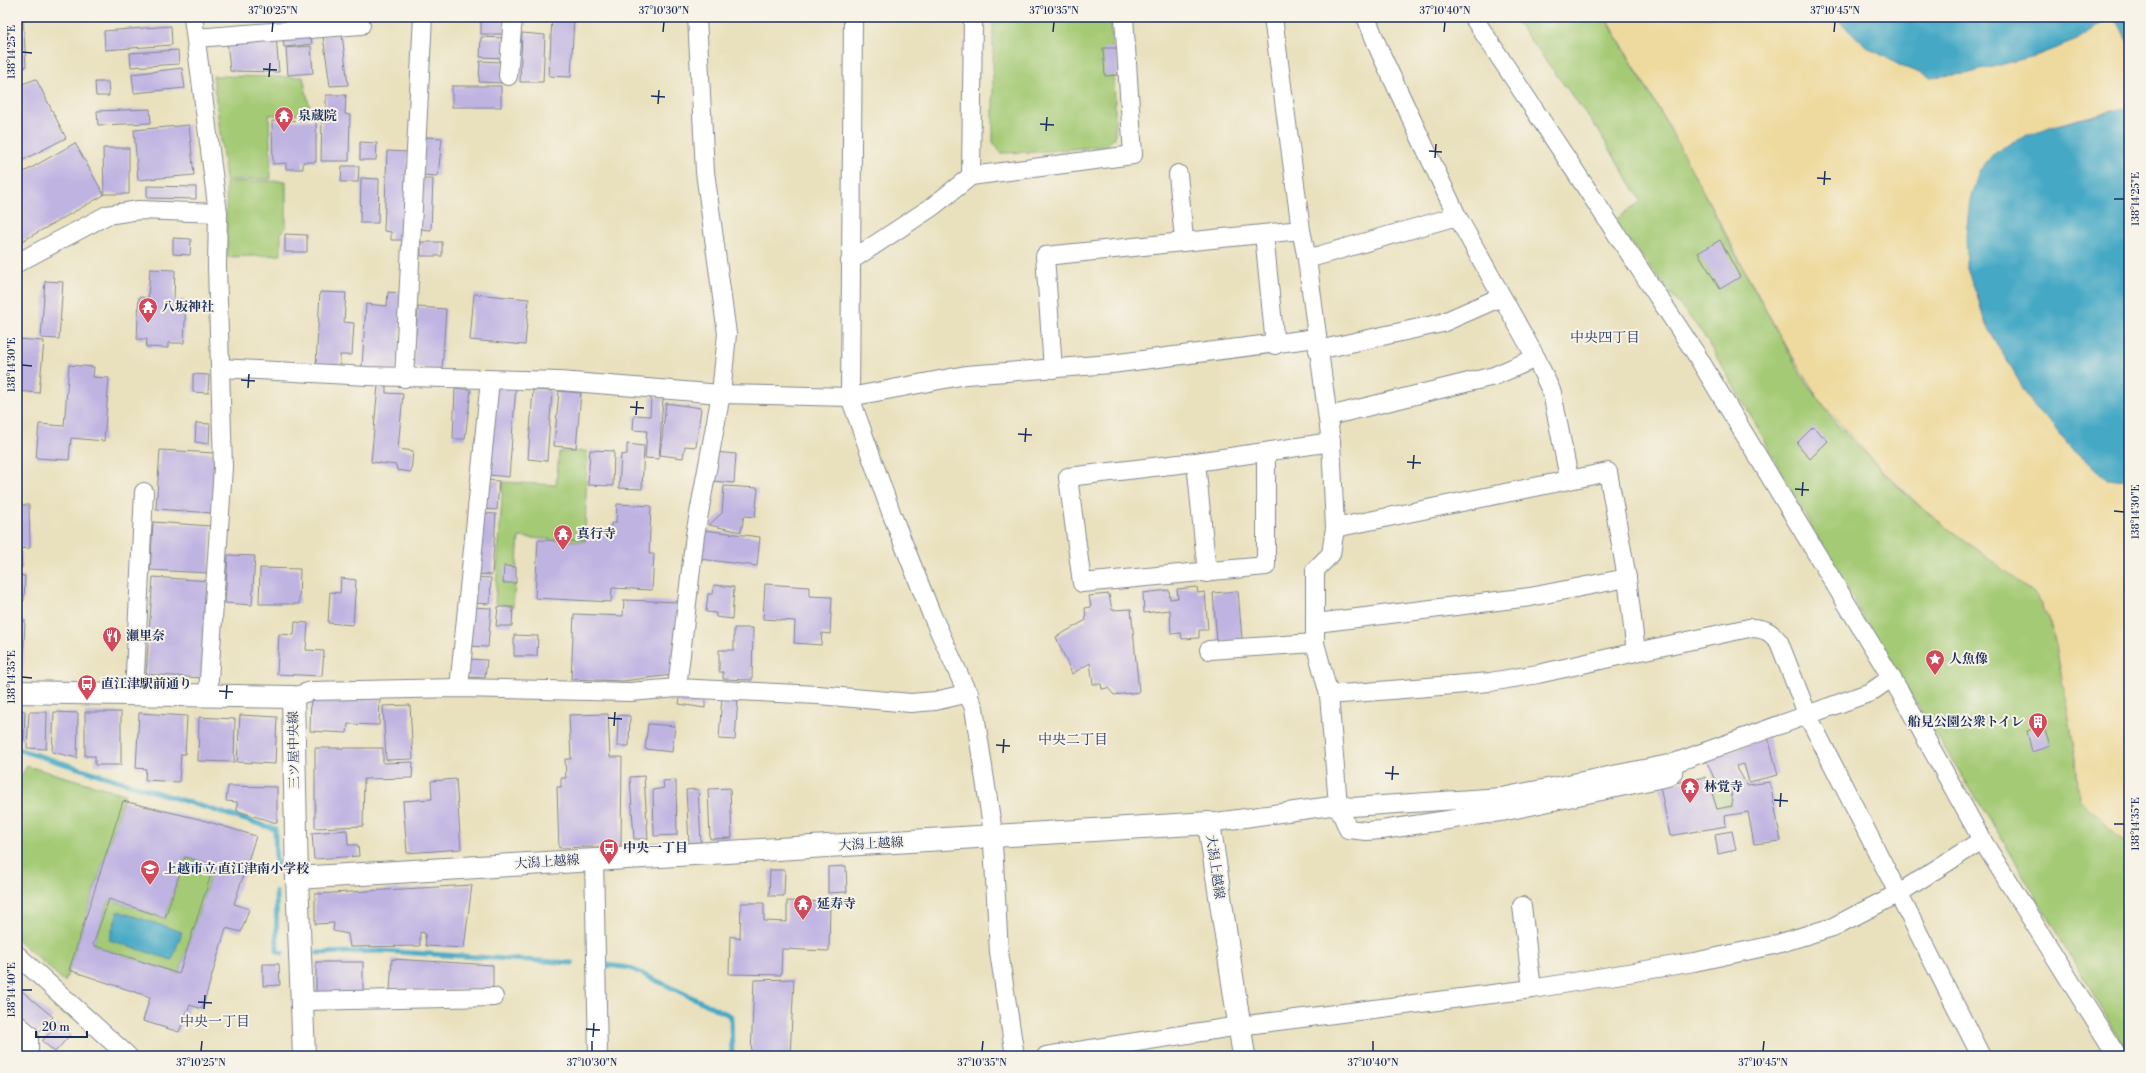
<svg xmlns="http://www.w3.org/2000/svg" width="2146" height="1073" font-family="'Libre Bodoni','Noto Serif JP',serif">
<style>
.green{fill:#a4ca74;stroke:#607c69}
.sand{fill:#eeda9e;stroke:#84847e}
.water{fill:#45a8c5;stroke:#306c92}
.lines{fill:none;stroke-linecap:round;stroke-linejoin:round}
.stream{stroke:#45a8c5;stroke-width:5}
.building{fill:#bfb3e2;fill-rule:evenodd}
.minor-casing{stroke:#82888e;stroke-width:20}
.major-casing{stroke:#82888e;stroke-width:24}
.minor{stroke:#fff;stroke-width:18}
.major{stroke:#fff;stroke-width:22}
.ticks{fill:none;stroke:#1b2f5e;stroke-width:1.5}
.labels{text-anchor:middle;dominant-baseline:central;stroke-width:4;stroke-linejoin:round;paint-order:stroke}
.poi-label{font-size:13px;font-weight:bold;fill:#1b2f5e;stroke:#f7f3e8;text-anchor:start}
.street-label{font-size:13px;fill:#1b2f5e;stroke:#f7f3e8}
.neighbourhood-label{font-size:14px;fill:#1b2f5e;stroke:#f7f3e8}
.neatline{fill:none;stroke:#1b2f5e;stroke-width:1.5}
.ticks-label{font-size:10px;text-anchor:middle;fill:#1b2f5e}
</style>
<rect width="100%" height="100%" fill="#f7f3e8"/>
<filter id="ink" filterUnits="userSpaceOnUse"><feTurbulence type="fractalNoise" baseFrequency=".025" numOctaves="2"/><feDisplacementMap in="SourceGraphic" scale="8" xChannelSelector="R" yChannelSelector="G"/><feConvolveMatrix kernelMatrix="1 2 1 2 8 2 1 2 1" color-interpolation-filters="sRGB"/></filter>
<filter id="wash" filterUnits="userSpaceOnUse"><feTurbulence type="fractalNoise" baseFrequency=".012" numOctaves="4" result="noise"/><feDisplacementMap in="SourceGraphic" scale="16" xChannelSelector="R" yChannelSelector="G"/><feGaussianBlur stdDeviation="0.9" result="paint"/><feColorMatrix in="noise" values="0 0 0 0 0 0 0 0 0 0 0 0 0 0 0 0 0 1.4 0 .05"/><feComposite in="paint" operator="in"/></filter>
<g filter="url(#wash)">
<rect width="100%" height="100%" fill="#e9e1be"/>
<g class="green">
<path d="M993,17H1111L1115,101V138L1105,146L1037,152L1001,153L993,142Z"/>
<path d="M1513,17H1605L1679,145L1743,269L1803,378L1835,422L1888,477L1924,510L2034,593L2049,618L2056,645L2076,758L2079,799L2129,846V1055L2002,839L1871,631L1794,496L1757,426L1703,334L1614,221L1641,201L1598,130Z"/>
<path d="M213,76L303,77L311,114L269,115L271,179L226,180Z"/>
<path d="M286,181V227L281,233V255L227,257L226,182Z"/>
<path d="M587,451L585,542L519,537L513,607L495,603L503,482L556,485L559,452Z"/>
<path d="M27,766L125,794L65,982L17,939V783Z"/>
<path d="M1731,789L1732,806L1717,809L1712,793Z"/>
<path d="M185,857L214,865L179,974L93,945L109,899L165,918Z"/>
</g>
<path class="sand" d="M1606,17H1835L1866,46L1901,66L1930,77L2038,55L2077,40L2109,17H2114L2129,45V107L2074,120L2012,142L1967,269L1976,292L1986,325L2033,405L2055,427L2072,450L2086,459L2107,479L2129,481V846L2079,799L2076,758L2056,645L2049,618L2034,593L1924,510L1879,467L1820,401L1779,334L1668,125Z"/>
<g class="water">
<path d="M1835,17H2109L2077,40L2038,55L1966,74L1930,77L1901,66L1866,46Z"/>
<path d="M2114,17H2129V45Z"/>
<path d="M2129,107V481H2127L2107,479L2086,459L2072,450L2055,427L2033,405L1986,325L1976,292L1967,269L1966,235L1970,199L1979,171L1994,153L2012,142L2052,126Z"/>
<path d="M118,911L182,932L172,960L109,940Z"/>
</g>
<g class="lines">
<g class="stream">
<path d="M17,749L275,829L276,867"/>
<path d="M276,892L277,951L282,953"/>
<path d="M317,953L382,951L572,963"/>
<path d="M600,964L630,968L731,1016L732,1056"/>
</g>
</g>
<g id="blocks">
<g class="building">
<path d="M17,17H23L26,67L17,69Z"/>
<rect x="481" y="17" width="24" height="17"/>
<path d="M552,17H574L571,77L549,76Z"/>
<path d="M171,26L172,45L105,50L104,31Z"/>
<path d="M310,32L312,44L284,47L283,35Z"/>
<path d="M522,33L545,35L543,82H520Z"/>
<path d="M342,34L348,85L330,86L323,36Z"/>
<path d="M276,36L279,72L230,71L227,40Z"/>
<path d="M481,37L505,38L504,58L480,57Z"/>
<path d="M311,46L313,73L288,75L286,48Z"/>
<path d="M1103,48H1117L1118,75L1105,76Z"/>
<path d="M178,50L179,64L131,67L130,53Z"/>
<path d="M480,61L503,62L502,83L479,82Z"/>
<path d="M182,68L185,88L134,93L132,74Z"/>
<path d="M36,79L66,138L17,163V86Z"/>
<path d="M95,82H108L109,96H96Z"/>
<rect x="452" y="86" width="49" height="21"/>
<path d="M326,95H346L345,114L350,115L349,161H321L322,115H326Z"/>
<path d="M150,109L151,123L98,125L97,111Z"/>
<path d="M316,120V162H303V169H286V163L273,164L272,121Z"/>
<path d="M189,125L194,175L138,180L134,130Z"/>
<path d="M425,137L442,138L438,176L422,175Z"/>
<path d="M360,142L377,143L376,160H360Z"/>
<path d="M75,143L104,195L17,244V176Z"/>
<path d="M103,148H129V194H104Z"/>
<path d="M387,151L408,152L405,240H391V232L384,231Z"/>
<path d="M342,166H359L358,182H341Z"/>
<path d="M361,178L379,179L378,223H360Z"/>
<path d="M420,179H433L431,230L419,229Z"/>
<path d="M147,186L196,187V199L147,198Z"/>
<path d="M285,234L307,235V252H285Z"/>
<path d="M173,238L191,239L190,255L173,254Z"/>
<path d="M1720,240L1740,277L1720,289L1698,253Z"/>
<rect x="421" y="242" width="21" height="14"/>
<path d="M150,269L175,270L174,300H186L184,343H168V348L146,347L147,339H137L139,297L148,298Z"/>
<path d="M45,281L63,282L59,339L41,338Z"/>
<path d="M320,292L346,293L344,322L354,323L352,355H340V366L316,365Z"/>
<path d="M388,292L402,293L397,369L362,367L366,304L387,306Z"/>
<path d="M474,294L529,299L525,345L470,340Z"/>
<path d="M418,307L446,309L442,370L413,368Z"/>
<path d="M17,339L44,341L39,393L17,391Z"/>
<path d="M69,365L94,367L93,377L109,378L104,441L71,438L69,460L36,458L39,424L64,426Z"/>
<path d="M193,374L209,375L208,393L193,392Z"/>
<path d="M378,385L386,386V393L403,394L398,449L413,451L411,472L397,470L396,465L371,462Z"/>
<path d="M496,385L516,386L509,477L489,475Z"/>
<path d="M455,388L471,390L465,439H453Z"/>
<path d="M533,390L552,391L547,461L528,459Z"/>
<path d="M559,391L581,393L576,448L554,446Z"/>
<path d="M651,397L663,398L659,459L645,458L647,431L633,430L634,415L650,416Z"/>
<path d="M666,403L701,408L696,447L685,446L683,458L660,455Z"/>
<path d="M196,423L210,424L209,444L195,442Z"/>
<path d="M1813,427L1828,441L1810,459L1797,443Z"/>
<path d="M627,444L644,446L642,489L619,488L621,455L627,454Z"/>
<path d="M160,450L215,453L212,513L156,509Z"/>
<path d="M590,450L614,451L613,486L588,485Z"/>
<path d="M715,452L736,454L734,483L712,481Z"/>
<path d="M483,480L499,481L497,510L481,509Z"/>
<path d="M724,486L758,488L755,517L744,516L741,532L709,525L722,513Z"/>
<path d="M617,504L651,506L649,554H654L652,590L612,588L611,602L535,598L538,540L585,542V533L611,535V523H616Z"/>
<path d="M17,505H29L30,548L17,549Z"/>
<path d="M480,513L496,514L492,575L475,574Z"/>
<path d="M153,522L211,526L209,573L150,570Z"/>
<path d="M704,530L760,537L757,566L700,559Z"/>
<path d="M17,551H21L22,568H17Z"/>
<path d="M228,555L255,556L252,605L225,603Z"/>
<path d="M504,566L516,567V583H503Z"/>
<path d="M260,568L300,569L299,604H259Z"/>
<path d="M17,575L25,576L24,601H17Z"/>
<path d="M153,577L209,581L202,678L146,674Z"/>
<path d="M474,577L491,578L490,604L473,603Z"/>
<path d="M341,578L356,580L353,625L328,623L330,592L340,593Z"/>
<path d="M765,584L809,587V596L832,597L830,634L822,633L821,645L794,643L795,621L763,619Z"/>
<path d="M714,585L734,587L732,619L716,617V613L706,612L708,594H713Z"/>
<path d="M1197,587L1198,593L1205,592L1208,630H1199V638L1182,639L1181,633L1171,634L1170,610L1144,613L1143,593L1169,590L1170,599L1178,598L1177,589Z"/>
<path d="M1238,591L1242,639L1217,642L1213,593Z"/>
<path d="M1109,594L1112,610L1131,609L1139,692L1114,695L1108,688L1102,689L1101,684H1093L1090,663L1072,674L1056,637L1086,620L1085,608L1091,607L1089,596Z"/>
<path d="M624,600L679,602L672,675L623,681L571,679L574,614L623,616Z"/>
<path d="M472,607L491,608L488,647L468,646Z"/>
<path d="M498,607H513L512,626H496Z"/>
<path d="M17,620H25L23,671H17Z"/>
<path d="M295,622L308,623L306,650L324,651L322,676L277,674L279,634L294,635Z"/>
<path d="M734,628H753L752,680L723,679V672H719V650H734Z"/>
<path d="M514,635L538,636L537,656H514Z"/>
<path d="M468,659L487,660L485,678L467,677Z"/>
<path d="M681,692L705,695V708L679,704Z"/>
<path d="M311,696L380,699L379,725L348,724L347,733L310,731Z"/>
<path d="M722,696L738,698L735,740L719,739Z"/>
<path d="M410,705L413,759L386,760L383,706Z"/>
<path d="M17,710L25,711L24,740H17Z"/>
<path d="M29,712H47L46,749L27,748Z"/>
<path d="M54,712L78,713L77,758L52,752Z"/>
<path d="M85,712H121V765H95V756H85Z"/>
<path d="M139,713L187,716L185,754H181L179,782L145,780L146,769L136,768Z"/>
<path d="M608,714L610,757H622L621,846L559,848L557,787H561V778H566L565,759H571L569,715Z"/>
<path d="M240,715L277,717L275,764L237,762Z"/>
<path d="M618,715L630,716L629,746H617Z"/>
<path d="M199,717L235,719L234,762L198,761Z"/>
<path d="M648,724L675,726L672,752L645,749Z"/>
<path d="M2043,725L2050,746L2032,752L2027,731Z"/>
<path d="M1768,737L1778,775L1749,782L1744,764L1736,766L1747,785L1770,782L1781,841L1754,844L1748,812L1725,816L1726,826L1670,836L1660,786L1705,777L1707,786L1716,783L1706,760ZM1731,789L1732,806L1717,809L1712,793Z"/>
<path d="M315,748H383V763L413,762L412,778L364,779L363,826L315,828Z"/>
<path d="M644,776L648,839H634L630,777Z"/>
<path d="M456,779L461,849L407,853L403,801L432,799L431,781Z"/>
<path d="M676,780L677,835L654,836L653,790L664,788L663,781Z"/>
<path d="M228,786L277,787V823L237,811V802L226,801Z"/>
<path d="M730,788L732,838L710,839L708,789Z"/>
<path d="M698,789L701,842L689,843L686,790Z"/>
<path d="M123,801L199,819L256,836L234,904L249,909L241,932L226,928L202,1009L190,1005L179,1032L143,1021L150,997L69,970ZM185,857L214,865L179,974L93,945L109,899L165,918Z"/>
<path d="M347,830L348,845H358L359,856L314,859L312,833Z"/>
<path d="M1732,831L1736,850L1718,854L1715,834Z"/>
<path d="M846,866L847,892L828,893V867Z"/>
<path d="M770,870H785L784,896H769Z"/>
<path d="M472,885L464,948L426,946L425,933L420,932V946L350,947L348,934L333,931L334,923L315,924V894Z"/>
<path d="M787,901L830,902L829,951L782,949L781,975L729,974L730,936L740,939L741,903H764V921L787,922Z"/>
<path d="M392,959L493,965V989L390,991Z"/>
<path d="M316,962H363V993L316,994Z"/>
<path d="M263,964H279L280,985L263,986Z"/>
<path d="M794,979L790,1056H751L754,980Z"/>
<path d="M17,987L53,1017L38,1033L17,1016Z"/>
<path d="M58,1024L71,1034L55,1052L42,1041Z"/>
</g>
</g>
</g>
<g filter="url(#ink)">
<use href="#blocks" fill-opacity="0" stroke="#82888e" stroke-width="1"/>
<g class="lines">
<g class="minor-casing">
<g id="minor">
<path d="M193,17L218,213L217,266L223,467L208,695"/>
<path d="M853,17L850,397L892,515L931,613L974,708L992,826L999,952L1015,1056"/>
<path d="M1273,17L1301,230L1307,259L1331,442L1335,528L1331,554L1315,570V643L1329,695L1338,805L1348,829L1366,831L1382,830L1506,811L1668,777L1673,773L1674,763"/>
<path d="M1366,17L1380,52L1457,216L1536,358L1552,393L1569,478"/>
<path d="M1473,17L1696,354L1900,692L1982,840L2117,1056"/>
<path d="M196,38L361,25"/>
<path d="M508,76L513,17"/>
<path d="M1178,174L1184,240"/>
<path d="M971,176L973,17"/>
<path d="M1264,234L1275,345"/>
<path d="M1307,259L1457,216"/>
<path d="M850,261L932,207L971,176L1133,155L1124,17"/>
<path d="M17,263L107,215L139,210L218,213"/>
<path d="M1318,350L1442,323L1501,297"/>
<path d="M221,368L367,376L560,381L721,394L850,397L966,375L1111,364L1317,338"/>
<path d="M1053,369L1045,256L1301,230"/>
<path d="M404,378L423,17"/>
<path d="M1329,416L1494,376L1536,358"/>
<path d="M1266,452V566L1082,583L1068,477L1196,462L1331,442"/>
<path d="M1196,462L1207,573"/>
<path d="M1335,528L1608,472L1627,578L1636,652L1749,628C1764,628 1770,631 1779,642L1808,716L1981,1056"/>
<path d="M1316,623L1530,597L1627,578"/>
<path d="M1209,650L1315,643"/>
<path d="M459,688L490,380"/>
<path d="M677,688L695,535L721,394L727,334L705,172L697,17"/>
<path d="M134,694L144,492"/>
<path d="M1329,695L1490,682L1538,674L1636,652"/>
<path d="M293,697L311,691L459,688L630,692L677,688L818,695L911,703L935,701L969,693"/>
<path d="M1209,823L1338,805L1352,807L1502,797L1674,763L1871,692L1891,678"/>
<path d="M594,859L598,1056"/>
<path d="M1522,906L1532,989"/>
<path d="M17,955L128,1056"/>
<path d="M303,1001L494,997"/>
<path d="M17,1024L29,1034V1056"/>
<path d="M1046,1056L1239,1026L1532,989L1694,962L1774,945L1833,927L1899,893L1982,840"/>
</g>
</g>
<g class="major-casing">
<g id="major">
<path d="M17,692L293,697L297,878L304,1056"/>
<path d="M297,878L1209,823L1244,1056"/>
</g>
</g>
<use href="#minor" class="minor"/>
<use href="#major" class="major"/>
</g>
</g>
<path class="ticks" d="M272,32L273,22M663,32L664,22M1053,32L1054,22M1444,32L1445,22M1834,32L1835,22M22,52L32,53M263,69L277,70M269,77L270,63M651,96L665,97M658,104L659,90M1040,124L1054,125M1046,131L1047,117M1429,151L1442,152M1435,158L1436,144M1817,178L1831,179M1824,185L1825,171M2114,199H2124M22,365L32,366M241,380L255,381M248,388L249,374M630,407L644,408M636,415L637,401M1018,434L1032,435M1025,442L1026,428M1407,462L1421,463M1413,469L1414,455M1795,489L1809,490M1802,496L1803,482M2114,511L2124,512M22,677L32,678M219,691L233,692M226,699L227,685M608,718L622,719M614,726L615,712M996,745L1010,746M1003,753L1004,739M1385,773L1399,774M1392,780L1393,766M1774,800L1788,801M1780,807L1781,793M2114,824H2124M22,990H32M198,1002L212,1003M204,1009L205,995M586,1029L600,1030M593,1037L594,1023M201,1051L202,1041M592,1051V1041M982,1051L983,1041M1373,1051V1041M1763,1051L1764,1041"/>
<defs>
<g id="temple-pin" transform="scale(1)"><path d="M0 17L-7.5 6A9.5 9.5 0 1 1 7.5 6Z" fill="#d1495b" stroke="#f7f3e8"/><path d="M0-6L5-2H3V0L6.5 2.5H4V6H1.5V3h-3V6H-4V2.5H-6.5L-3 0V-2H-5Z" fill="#fff"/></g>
<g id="restaurant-pin" transform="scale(1)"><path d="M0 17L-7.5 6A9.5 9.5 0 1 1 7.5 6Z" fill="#d1495b" stroke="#f7f3e8"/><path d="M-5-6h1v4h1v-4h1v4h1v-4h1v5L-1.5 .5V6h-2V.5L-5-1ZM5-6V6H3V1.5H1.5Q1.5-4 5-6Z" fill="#fff"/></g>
<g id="sight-pin" transform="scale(1)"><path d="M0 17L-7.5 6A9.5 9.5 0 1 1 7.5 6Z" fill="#d1495b" stroke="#f7f3e8"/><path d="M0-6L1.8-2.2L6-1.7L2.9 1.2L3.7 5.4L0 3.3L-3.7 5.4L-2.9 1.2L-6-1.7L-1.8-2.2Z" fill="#fff"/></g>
<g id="bus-pin" transform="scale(1)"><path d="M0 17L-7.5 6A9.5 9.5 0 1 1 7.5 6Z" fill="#d1495b" stroke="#f7f3e8"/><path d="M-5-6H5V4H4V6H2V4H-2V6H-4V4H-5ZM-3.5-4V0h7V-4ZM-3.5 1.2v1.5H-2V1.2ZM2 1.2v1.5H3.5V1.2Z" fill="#fff"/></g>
<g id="building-pin" transform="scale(1)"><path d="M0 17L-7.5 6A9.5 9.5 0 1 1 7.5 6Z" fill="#d1495b" stroke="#f7f3e8"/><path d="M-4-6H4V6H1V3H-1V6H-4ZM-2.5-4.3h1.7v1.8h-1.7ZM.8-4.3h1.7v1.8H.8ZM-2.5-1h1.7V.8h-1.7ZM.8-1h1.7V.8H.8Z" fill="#fff"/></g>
<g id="school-pin" transform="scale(1)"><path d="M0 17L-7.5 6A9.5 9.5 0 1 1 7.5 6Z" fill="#d1495b" stroke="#f7f3e8"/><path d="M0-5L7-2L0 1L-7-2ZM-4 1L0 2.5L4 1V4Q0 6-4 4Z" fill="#fff"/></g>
</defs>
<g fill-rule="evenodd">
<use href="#temple-pin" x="284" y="116"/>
<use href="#temple-pin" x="148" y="307"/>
<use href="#temple-pin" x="563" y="534"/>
<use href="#restaurant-pin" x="112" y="636"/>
<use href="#sight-pin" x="1935" y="659"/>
<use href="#bus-pin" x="87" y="684"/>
<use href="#building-pin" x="2038" y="722"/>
<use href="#temple-pin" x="1690" y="787"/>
<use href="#bus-pin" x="609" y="848"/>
<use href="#school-pin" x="150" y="869"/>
<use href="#temple-pin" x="803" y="904"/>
</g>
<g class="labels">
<g class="poi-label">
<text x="298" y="116">泉蔵院</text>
<text x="162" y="307">八坂神社</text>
<text x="577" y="534">真行寺</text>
<text x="126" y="636">瀬里奈</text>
<text x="1949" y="659">人魚像</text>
<text x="101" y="684">直江津駅前通り</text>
<text x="2024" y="722" text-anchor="end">船見公園公衆トイレ</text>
<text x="1704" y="787">林覚寺</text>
<text x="623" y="848">中央一丁目</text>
<text x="164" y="869">上越市立 直江津南小学校</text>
<text x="817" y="904">延寿寺</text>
</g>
<g class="street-label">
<text transform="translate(294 750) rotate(-91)">三ツ屋中央線</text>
<text transform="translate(871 844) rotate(-3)">大潟上越線</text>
<text transform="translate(547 862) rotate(-4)">大潟上越線</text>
<text transform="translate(1215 867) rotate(82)">大潟上越線</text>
</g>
<g class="neighbourhood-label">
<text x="1605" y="338">中央四丁目</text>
<text x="1073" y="740">中央二丁目</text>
<text x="215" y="1022">中央一丁目</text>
</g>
</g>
<rect width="2146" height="1073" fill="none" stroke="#f7f3e8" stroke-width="44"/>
<path d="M36 1031v6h51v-6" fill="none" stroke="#1b2f5e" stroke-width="2"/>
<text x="42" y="1031" font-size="12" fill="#1b2f5e" stroke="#f7f3e8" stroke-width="3" paint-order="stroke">20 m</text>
<rect x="22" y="22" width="2102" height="1029" class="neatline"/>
<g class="ticks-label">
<text x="273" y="14">37°10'25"N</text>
<text x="664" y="14">37°10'30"N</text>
<text x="1054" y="14">37°10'35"N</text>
<text x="1445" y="14">37°10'40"N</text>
<text x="1835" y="14">37°10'45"N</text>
<text transform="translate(11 52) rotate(-90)" y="4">138°14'25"E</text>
<text transform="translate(2135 199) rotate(-90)" y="4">138°14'25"E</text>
<text transform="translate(11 365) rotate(-90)" y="4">138°14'30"E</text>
<text transform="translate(2135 512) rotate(-90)" y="4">138°14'30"E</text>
<text transform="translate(11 677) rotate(-90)" y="4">138°14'35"E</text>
<text transform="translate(2135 824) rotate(-90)" y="4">138°14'35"E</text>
<text transform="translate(11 990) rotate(-90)" y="4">138°14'40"E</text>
<text x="201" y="1066">37°10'25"N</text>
<text x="592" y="1066">37°10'30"N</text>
<text x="982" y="1066">37°10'35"N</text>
<text x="1373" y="1066">37°10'40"N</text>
<text x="1763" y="1066">37°10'45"N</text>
</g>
</svg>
